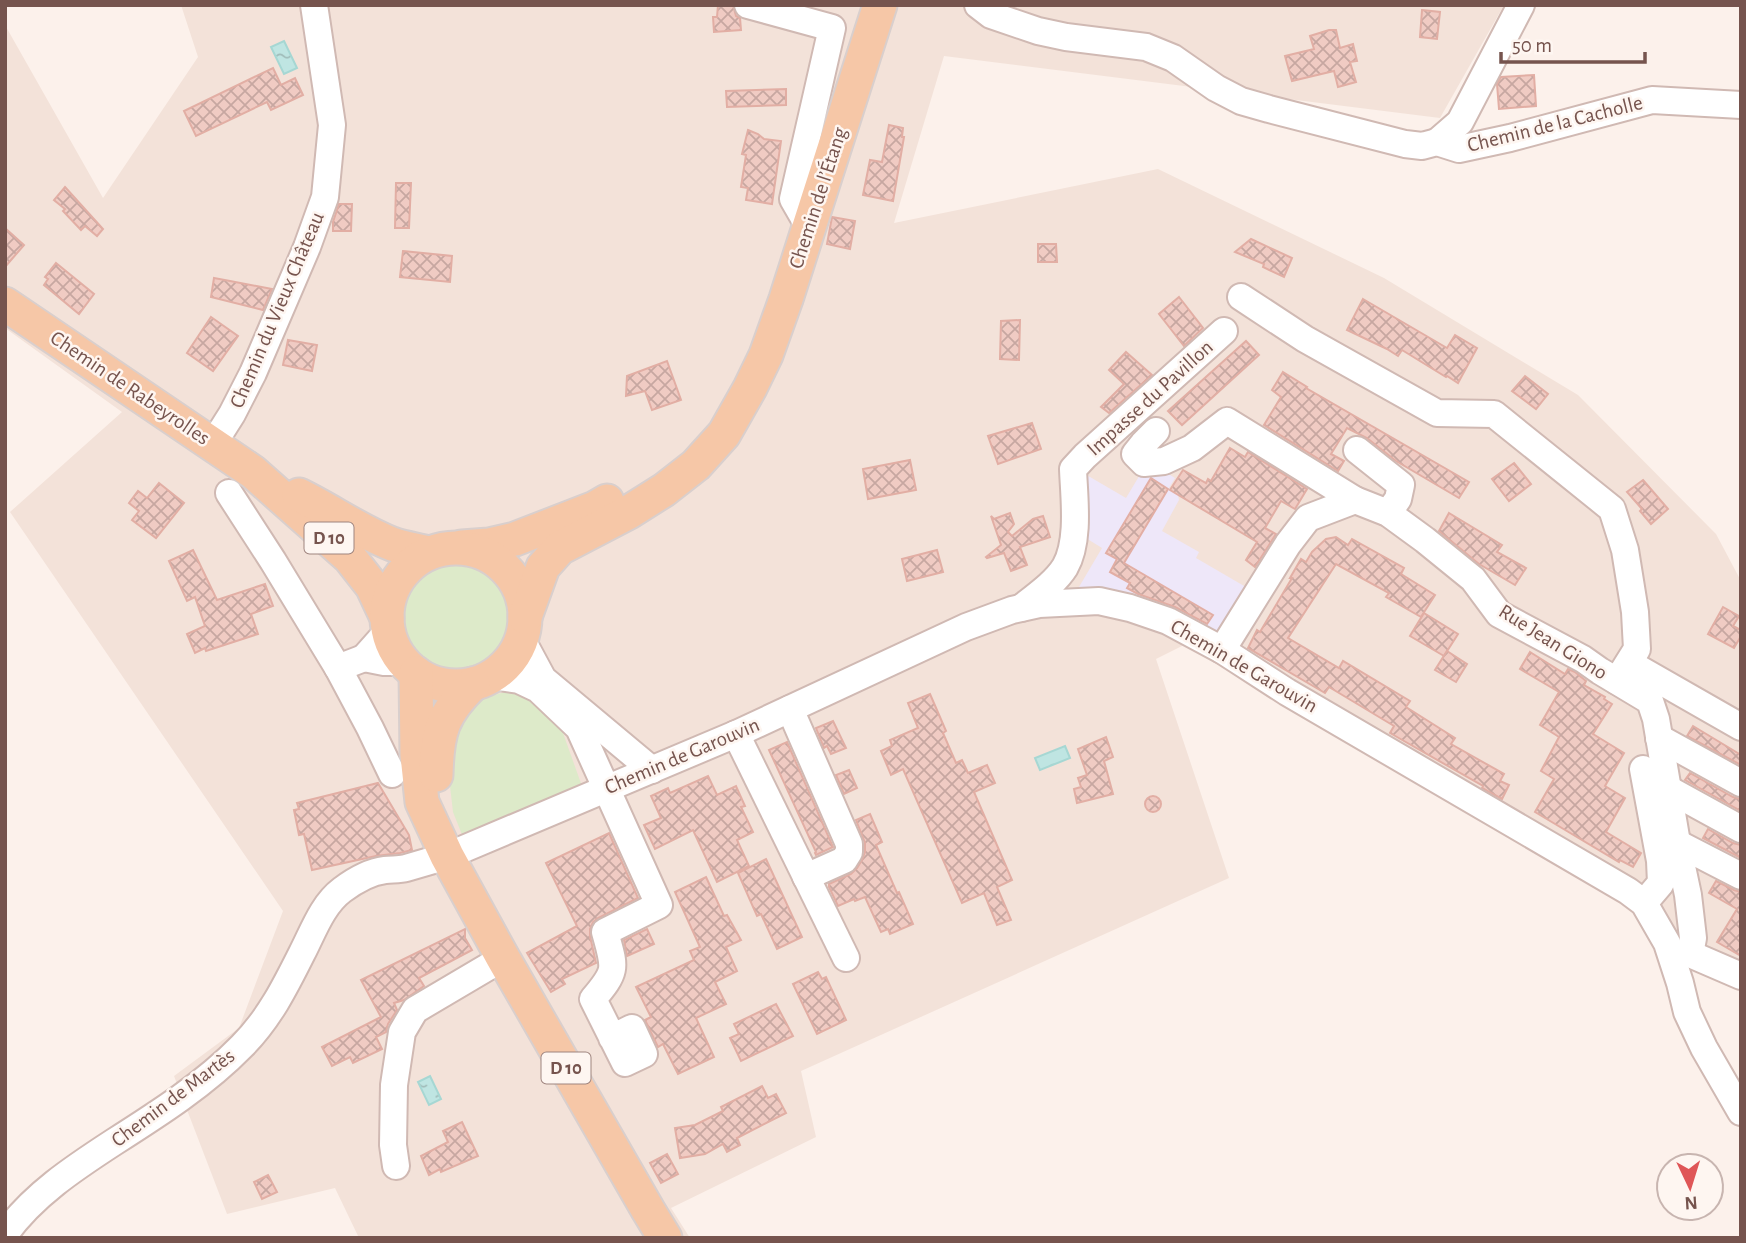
<svg xmlns="http://www.w3.org/2000/svg" width="1746" height="1243" font-family="'Alegreya Sans',sans-serif">
<style>
.residential{fill:#f3e2d9}
.education{fill:#eee7f9}
.grass{fill:#ddeac9}
.water{fill:url(#water-ripples);stroke:#a6d7d3;stroke-width:2}
.building{fill:url(#building-cross-hatch);stroke:#e2aea4;stroke-width:2}
.lines{fill:none;stroke-linecap:round;stroke-linejoin:round}
.minor-casing{stroke:#d0b9b3;stroke-width:30}
.major-casing{stroke:#d9cfcd;stroke-width:37}
.minor{stroke:#fff;stroke-width:26}
.major{stroke:#f6c7a7;stroke-width:33}
.labels{text-anchor:middle;dominant-baseline:central;stroke-width:5;stroke-linejoin:round;paint-order:stroke}
.shield{fill:#fef6f1;stroke:#9f857f;stroke-width:2}
.shield-label{font-size:19px;font-weight:bold;fill:#76544e}
.street-label{font-size:21px;fill:#76544e;stroke:#fef6f1}
</style>
<defs>
<pattern id="water-ripples" width="26" height="14" patternUnits="userSpaceOnUse" patternTransform="scale(1.75)"><rect width="26" height="14" fill="#bfe5e2"/><path d="M2 4q2-2 4 0t4 0M15 11q2-2 4 0t4 0" fill="none" stroke="#a0bcb9"/></pattern>
<pattern id="building-cross-hatch" width="8" height="8" patternUnits="userSpaceOnUse" patternTransform="scale(1.75)"><rect width="8" height="8" fill="#f0cbc3"/><path d="M0 0l8 8M0 8l8-8" fill="none" stroke="#c7a7a1"/></pattern>
</defs>
<rect width="100%" height="100%" fill="#fcf1eb"/>
<path class="residential" d="M181,5H1504L1440,118L944,56L894,223L1158,169L1384,278L1578,395L1716,534L1741,581V988L1692,968L1620,900L1186,644L1156,659L1229,878L801,1071L816,1137L671,1208L690,1238H359L335,1188L227,1214L174,1076L239,1028L283,911L10,512L122,412L5,328V25L103,198L198,57Z"/>
<path class="education" d="M1159,468L1175,478L1169,488L1178,495L1179,500L1162,531L1199,552L1196,558L1251,590L1228,628L1216,634L1076,592L1102,548L1081,535L1078,470L1126,498L1141,473Z"/>
<g class="grass">
<path d="M447,563L484,571L505,595L510,621L501,647L486,663L466,673L435,671L415,657L402,635L400,605L417,578Z"/>
<path d="M512,690L544,705L563,733L583,789L577,788L503,817L505,823L465,842L453,812L449,777L459,711L480,699Z"/>
</g>
<g class="water">
<path d="M284,41L297,68L284,74L271,47Z"/>
<path d="M1065,746L1070,758L1040,770L1035,758Z"/>
<path d="M430,1076L441,1099L429,1105L418,1082Z"/>
</g>
<g class="building">
<path d="M718,5H733L736,16L740,18L741,30L714,32L713,17H717Z"/>
<path d="M1422,10L1440,12L1437,39L1420,37Z"/>
<path d="M1329,30H1336L1340,48L1353,44L1357,61L1350,62L1356,82L1338,87L1334,71L1292,81L1285,56L1314,49L1310,36Z"/>
<path d="M273,68L281,85L295,78L303,95L271,110L267,102L196,136L184,111Z"/>
<path d="M1534,75L1536,106L1499,109L1497,84L1501,77Z"/>
<path d="M786,89V105L727,107L726,91Z"/>
<path d="M889,125L903,128L902,137H904L893,201L863,195L870,160L882,162Z"/>
<path d="M748,130L758,134L764,139L781,141L772,204L746,200L748,188L741,187L746,155L742,154Z"/>
<path d="M396,183H411L409,228H395Z"/>
<path d="M65,187L103,229L97,236L85,226L81,230L63,211L65,209L54,200Z"/>
<path d="M339,204H352L351,231H333V222Z"/>
<path d="M832,217L855,221L850,249L827,244Z"/>
<path d="M5,228L24,245L5,267Z"/>
<path d="M1251,239L1292,258L1284,277L1263,267L1264,264L1235,252Z"/>
<path d="M1038,244H1056L1057,262H1038Z"/>
<path d="M403,251L452,256L450,282L400,277Z"/>
<path d="M56,263L94,294L79,314L44,285L48,279L45,277Z"/>
<path d="M214,278L230,281L272,289L263,310L211,297Z"/>
<path d="M1179,297L1203,328L1184,346L1159,314Z"/>
<path d="M1363,299L1447,348L1455,335L1477,348L1458,383L1447,376L1446,377L1402,350L1398,356L1387,349L1347,330Z"/>
<path d="M211,317L238,336L213,371L187,353Z"/>
<path d="M1020,320L1019,360L1000,359L1001,321Z"/>
<path d="M288,340L317,345L312,371L283,365Z"/>
<path d="M1246,341L1259,355L1182,425L1168,411Z"/>
<path d="M1126,352L1152,375L1109,413L1101,407L1124,384L1109,370Z"/>
<path d="M667,361L681,400L652,410L645,391L626,396L627,376Z"/>
<path d="M1283,372L1307,387L1306,388L1469,482L1459,498L1396,461L1367,438L1347,428L1331,454L1344,461L1338,471L1264,425L1281,397L1272,390Z"/>
<path d="M1525,376L1548,394L1536,409L1512,391Z"/>
<path d="M1032,423L1041,449L998,464L988,436Z"/>
<path d="M1230,448L1245,457L1248,452L1307,489L1295,509L1281,501L1265,528L1276,534L1255,567L1246,560L1257,542L1170,490L1183,470L1206,483L1208,479L1211,481Z"/>
<path d="M910,460L916,490L868,499L863,469Z"/>
<path d="M1514,463L1531,484L1509,501L1492,479Z"/>
<path d="M1151,478L1168,489L1124,563L1213,615L1207,624L1175,607L1138,594L1127,588L1130,583L1110,572L1117,559L1106,553Z"/>
<path d="M1643,480L1668,509L1651,524L1640,511L1642,509L1627,492Z"/>
<path d="M159,483L184,503L156,538L132,520L139,511L129,503L138,491L147,498Z"/>
<path d="M1010,513L1014,524L1008,532L1012,536L1033,519L1043,516L1050,537L1020,547L1027,565L1011,571L1004,553L987,558L986,557L1001,545L991,516L994,519Z"/>
<path d="M1449,513L1502,545L1497,552L1526,568L1515,585L1479,564L1439,531Z"/>
<path d="M1336,537L1348,545L1352,539L1404,568L1401,574L1435,595L1421,617L1386,597L1389,593L1336,564L1288,638L1339,668L1343,661L1410,701L1406,707L1455,738L1451,744L1504,774L1500,781L1509,785L1502,799L1482,788L1483,786L1390,733L1394,726L1329,687L1325,693L1248,648L1257,630L1260,632L1292,578H1290L1301,559L1306,562L1312,552L1326,539Z"/>
<path d="M193,550L217,600L265,584L273,606L251,614L258,634L206,651L205,648L195,653L187,634L205,626L195,597L187,601L169,561Z"/>
<path d="M937,550L943,572L907,581L902,559Z"/>
<path d="M1723,607L1739,616L1733,626L1741,630V636L1734,648L1708,634Z"/>
<path d="M1424,613L1458,634L1444,656L1410,636Z"/>
<path d="M1447,651L1467,664L1456,682L1435,670Z"/>
<path d="M1530,652L1565,674L1568,669L1575,672L1586,681L1584,685L1605,697L1604,699L1612,704L1593,734L1624,753L1605,786L1625,798L1606,832L1641,853L1633,867L1620,860L1619,862L1535,812L1554,779L1541,771L1559,737L1540,725L1559,692L1520,669Z"/>
<path d="M930,694L946,731L943,733L956,763L962,760L968,773L987,765L995,783L974,792L1012,880L997,887L1011,920L997,925L984,893L962,903L903,769L891,775L881,751L892,746L890,740L918,728L908,703Z"/>
<path d="M833,721L846,748L831,754L827,746L824,748L816,728Z"/>
<path d="M1693,726L1741,755V765L1687,736Z"/>
<path d="M1106,737L1113,757L1104,761L1113,794L1077,803L1074,789L1081,787L1078,778L1087,775L1078,749Z"/>
<path d="M787,742L833,847L816,855L815,853L816,852L769,750Z"/>
<path d="M849,770L857,788L844,794L836,775Z"/>
<path d="M1690,773L1733,797L1741,799V811L1685,780Z"/>
<path d="M708,776L717,795L736,786L745,806L741,807L753,832L737,840L749,866L717,882L693,830L655,849L644,825L661,818L651,796L668,788L670,793Z"/>
<path d="M378,783L409,835L412,850L400,853L376,856L312,870L304,834L299,835L294,810L299,809L297,803Z"/>
<circle cx="1153" cy="804" r="8"/>
<path d="M870,814L882,842L876,845L897,893L899,892L913,924L890,934L888,929L881,932L865,897L855,901L854,899L838,906L829,887V884L851,874L857,868L862,860L865,852V843L856,820Z"/>
<path d="M1708,829L1733,843L1741,845V858L1703,838Z"/>
<path d="M609,833L638,898L598,918L593,922L590,929V936L596,963L562,979L565,984L551,992L527,953L577,926L546,863Z"/>
<path d="M766,859L802,937L777,949L761,914L757,916L738,873Z"/>
<path d="M706,877L724,916L727,915L741,940L726,947L737,971L715,982L726,1004L696,1018L714,1057L678,1074L663,1044L658,1047L645,1020L651,1017L636,987L694,960L690,951L700,947L675,892Z"/>
<path d="M1716,881L1734,890L1741,892V956L1717,942L1737,909L1709,893Z"/>
<path d="M465,929V938L472,950L419,978L424,986L404,1000L394,1003L397,1010L388,1024L386,1032L376,1037L382,1049L353,1063L350,1057L332,1066L322,1047L381,1017L361,980Z"/>
<path d="M647,929L654,944L627,956L624,940Z"/>
<path d="M818,972L822,979L826,977L846,1020L817,1034L793,984Z"/>
<path d="M776,1004L793,1036L741,1061L730,1038L739,1034L734,1024Z"/>
<path d="M762,1086L768,1098L776,1094L786,1113L737,1138L740,1145L727,1152L723,1144L705,1154L680,1158L675,1128L695,1125L723,1111L721,1107Z"/>
<path d="M462,1122L478,1156L441,1172L440,1169L429,1175L421,1156L448,1142L443,1131Z"/>
<path d="M667,1154L678,1174L661,1183L650,1163Z"/>
<path d="M268,1175L277,1192L262,1199L254,1182Z"/>
</g>
<g class="lines">
<g class="minor-casing">
<g id="minor">
<path d="M748,5L832,28L793,199L808,225"/>
<path d="M978,5L991,15L1038,31L1066,37L1146,47L1173,58L1216,88L1241,101L1269,109L1405,144L1422,146L1437,142L1459,149L1510,138L1652,100L1741,105"/>
<path d="M1437,142L1460,122L1521,5"/>
<path d="M1241,297L1305,339L1437,413L1494,414L1612,509L1625,550L1635,612L1637,649L1617,681"/>
<path d="M1156,431L1143,444L1135,454L1144,463L1164,461L1192,448L1227,421L1355,500"/>
<path d="M213,444L232,414L253,373L307,247L325,197L332,125L314,5"/>
<path d="M1357,450L1401,485L1398,499L1388,513"/>
<path d="M229,493L273,561L338,668"/>
<path d="M1021,608C1036,596 1055,583 1065,567C1080,541 1074,497 1073,469L1085,456L1224,331"/>
<path d="M388,631L364,658L384,662H404"/>
<path d="M522,640L543,679L652,770"/>
<path d="M1222,650L1288,544L1308,518L1355,500L1388,513L1425,540L1473,579L1499,614L1583,659L1600,671L1650,701L1656,719L1677,843L1688,895L1693,938L1690,954L1672,955"/>
<path d="M364,658L338,668L370,728L392,774"/>
<path d="M1629,663L1741,727"/>
<path d="M492,676L519,680L538,689L579,728L659,905L605,932C615,968 618,970 593,999L625,1063L644,1054L632,1028L612,1038"/>
<path d="M790,709L849,844V852L844,860L806,877"/>
<path d="M736,734L846,958"/>
<path d="M1659,738L1741,783"/>
<path d="M1643,769L1660,861L1661,883L1644,903"/>
<path d="M1668,789L1741,829"/>
<path d="M1677,843L1741,876"/>
<path d="M1690,954L1741,976"/>
<path d="M396,1166L393,1145L394,1085L402,1032L415,1010L503,958"/>
<path d="M5,1234C33,1195 74,1168 114,1142C158,1114 205,1084 242,1046C269,1019 285,987 302,953C313,932 322,905 342,890C354,881 369,872 385,870C392,869 399,870 406,868C420,864 433,860 447,856L736,734L966,627L1012,610L1039,604L1099,601L1130,608L1168,621L1222,650L1287,692L1628,891L1644,903L1667,943L1680,983L1687,1012L1704,1048L1741,1112"/>
</g>
</g>
<g class="major-casing">
<g id="major">
<path d="M5,304L253,472L350,558L372,586L387,618"/>
<path d="M299,495C330,510 359,531 392,544C403,548 417,550 429,553"/>
<path d="M462,547L489,545L515,539L595,508L607,501"/>
<circle cx="456" cy="617" r="69"/>
<path d="M525,617L543,567L560,548L629,512L664,490L696,465L724,434L750,388L766,355L786,299L880,5"/>
<path d="M416,673L417,755L422,802L447,856L503,958L648,1210L665,1238"/>
<path d="M436,775C437,732 442,714 473,684"/>
</g>
</g>
<use href="#minor" class="minor"/>
<use href="#major" class="major"/>
</g>
<g class="labels">
<g class="shield">
<rect x="304.5" y="522.5" width="49" height="31" rx="5"/>
<rect x="541.5" y="1052.5" width="49" height="31" rx="5"/>
</g>
<g class="shield-label">
<text x="329" y="538">D 10</text>
<text x="566" y="1068">D 10</text>
</g>
<g class="street-label">
<text transform="translate(1555 124) rotate(-14)">Chemin de la Cacholle</text>
<text transform="translate(818 198) rotate(-72)">Chemin de l’Étang</text>
<text transform="translate(277 310) rotate(-67)">Chemin du Vieux Château</text>
<text transform="translate(130 388) rotate(34)">Chemin de Rabeyrolles</text>
<text transform="translate(1150 398) rotate(-42)">Impasse du Pavillon</text>
<text transform="translate(1553 642) rotate(32)">Rue Jean Giono</text>
<text transform="translate(1244 666) rotate(30)">Chemin de Garouvin</text>
<text transform="translate(682 756) rotate(-23)">Chemin de Garouvin</text>
<text transform="translate(173 1098) rotate(-37)">Chemin de Martès</text>
</g>
</g>
<rect width="1746" height="1243" fill="none" stroke="#76544e" stroke-width="14"/>
<g transform="translate(1690 1187) rotate(176)"><circle r="33" fill="#fef6f1" stroke="#c8b5b0" stroke-width="2"/>
<path d="M0-5L12 26L0 18L-12 26Z" fill="#df5657"/>
<text y="-10" font-size="19" font-weight="bold" text-anchor="middle" fill="#76544e">N</text>
</g>
<path d="M1501 52v10h144v-10" fill="none" stroke="#76544e" stroke-width="3.5"/>
<text x="1512" y="52" font-size="21" fill="#76544e" stroke="#fef6f1" stroke-width="5" paint-order="stroke">50 m</text>
</svg>
